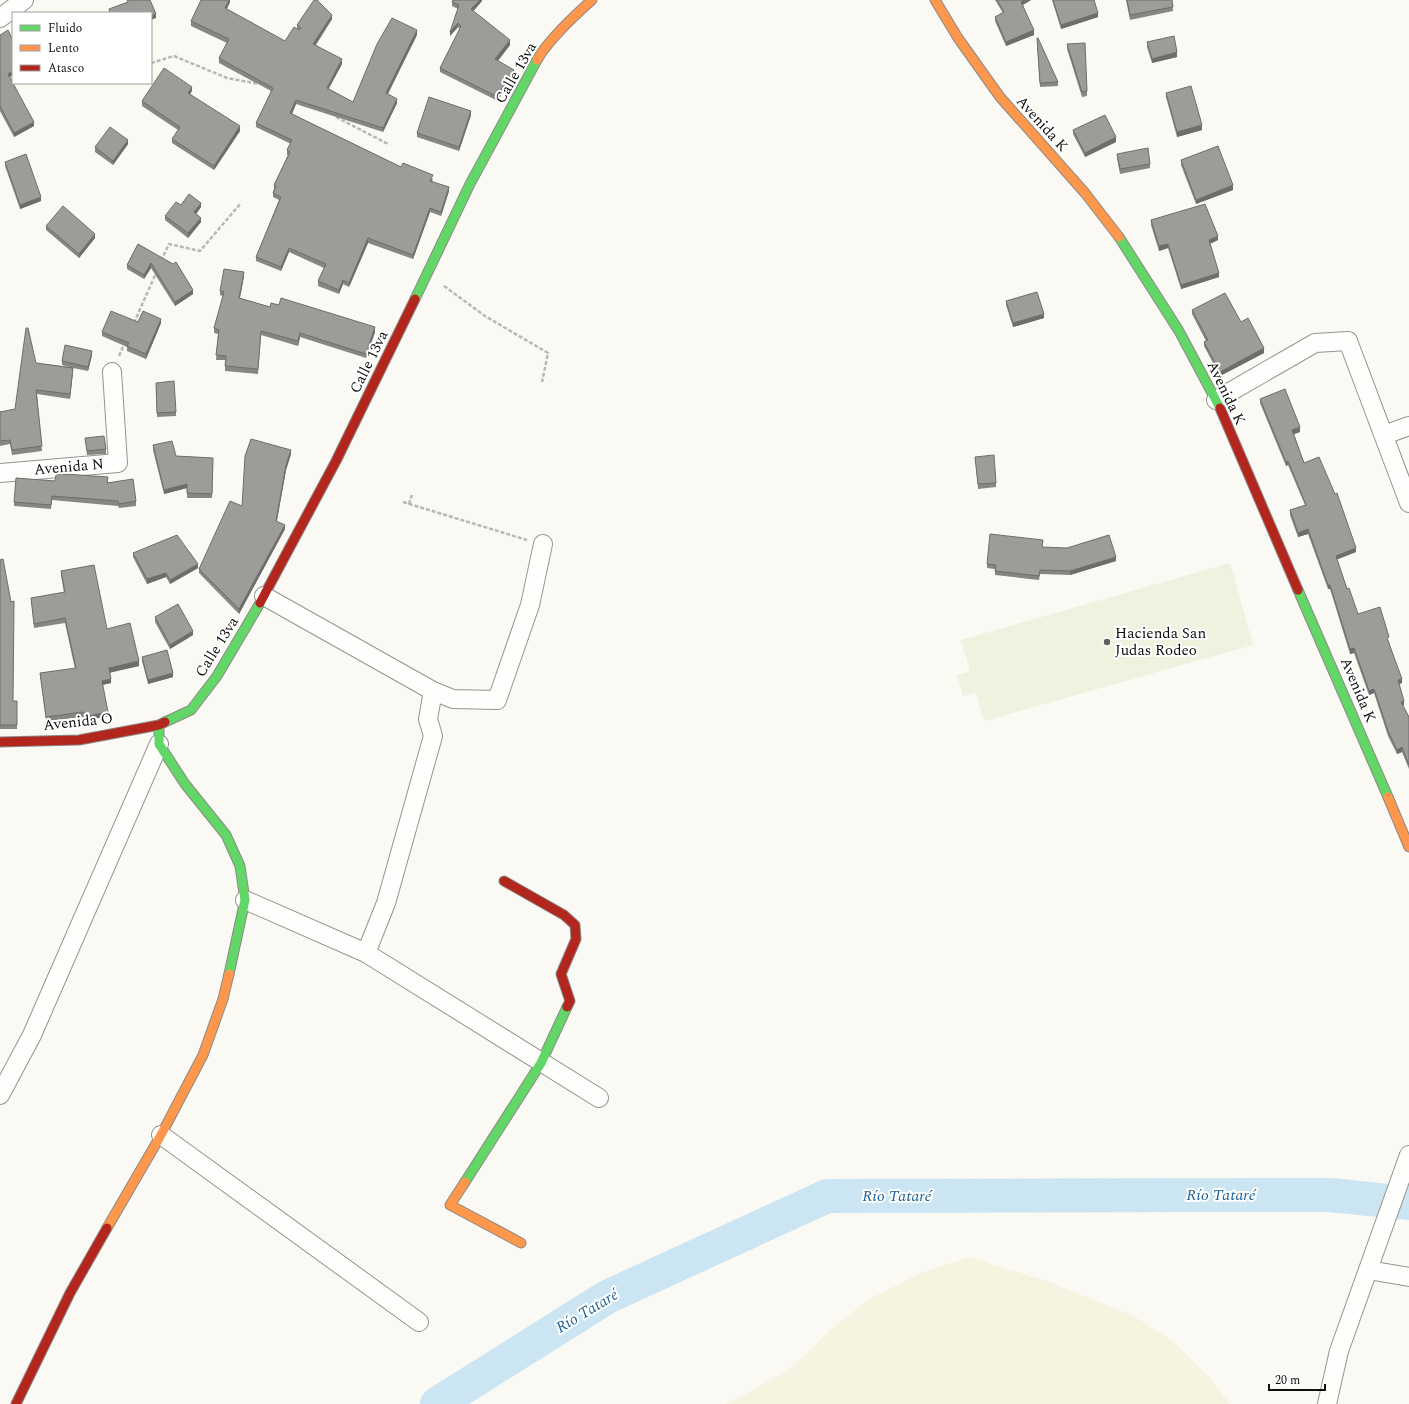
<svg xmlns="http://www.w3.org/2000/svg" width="1409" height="1404" font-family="Spectral,serif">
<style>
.farmland{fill:#f6f4e1}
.pitch{fill:#edf3df}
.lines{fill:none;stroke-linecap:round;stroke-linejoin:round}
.river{stroke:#cce5f2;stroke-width:34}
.street-casing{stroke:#949492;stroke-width:20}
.fast-casing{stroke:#8b8a88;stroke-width:11}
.slow-casing{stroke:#8b8a88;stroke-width:11}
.jam-casing{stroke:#8b8a88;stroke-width:11}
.path{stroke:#b8b8b7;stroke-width:2.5;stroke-dasharray:4 2;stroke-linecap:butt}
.street{stroke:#fefefd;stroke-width:18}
.fast{stroke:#63d668;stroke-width:9}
.slow{stroke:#ff974d;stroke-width:9}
.jam{stroke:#b3261e;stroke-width:9}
.wall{fill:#888684}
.shaded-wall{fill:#6f6d6b}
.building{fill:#9e9c99;stroke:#6f6d6b}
.poi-dot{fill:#61605e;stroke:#fff;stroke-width:1.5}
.labels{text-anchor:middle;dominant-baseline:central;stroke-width:4;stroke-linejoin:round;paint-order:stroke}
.street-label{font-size:15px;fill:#0e0e0e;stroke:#fff}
.poi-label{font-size:15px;fill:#0e0e0e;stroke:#fff;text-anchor:start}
.water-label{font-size:16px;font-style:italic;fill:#216496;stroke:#fff}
</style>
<rect width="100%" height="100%" fill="#faf9f4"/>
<path class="farmland" d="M970,1257L1050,1282L1134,1316L1175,1343L1211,1379L1230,1404H724L742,1396L792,1367L830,1330L868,1300L921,1273Z"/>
<path class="pitch" d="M1230,563L1253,645L984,721L976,693L963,696L957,675L970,671L961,640Z"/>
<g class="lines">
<path class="river" d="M437,1404L607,1297L827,1196L1330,1195L1409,1203"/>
<g class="street-casing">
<g id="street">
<path d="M0,18L24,0"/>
<path d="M1216,400L1315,343L1348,341L1409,503"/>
<path d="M1384,435L1409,426"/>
<path d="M0,473L118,463L112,372"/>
<path d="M264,596L433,691L428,719L433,736L386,903L366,953"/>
<path d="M433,691L453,699L497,700L530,605L543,544"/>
<path d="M245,900L366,953L599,1098"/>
<path d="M0,1095L32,1035L159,744"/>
<path d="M161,1135L419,1322"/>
<path d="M1368,1270L1409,1277"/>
<path d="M1327,1404L1339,1351L1409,1155"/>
</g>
</g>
<g class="fast-casing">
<g id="fast">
<path d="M1119,237L1179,331L1220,408"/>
<path d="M415,299L470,184L537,60"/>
<path d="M1298,590L1388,797"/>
<path d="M165,722L191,710L217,676L260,603"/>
<path d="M159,725V744L185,784L226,835L240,866L245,900L229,974"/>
<path d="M465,1182L541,1063L567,1007"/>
</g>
</g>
<g class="slow-casing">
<g id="slow">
<path d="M935,0L958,38L1000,97L1085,193L1119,237"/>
<path d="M537,60C549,39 574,16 592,0"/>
<path d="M1388,797L1409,847"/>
<path d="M465,1182L450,1205L521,1243"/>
<path d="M107,1228L161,1135L203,1055L223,999L229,974"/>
</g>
</g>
<g class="jam-casing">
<g id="jam">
<path d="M1220,408L1298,590"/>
<path d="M260,603L336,461L415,299"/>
<path d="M0,742L79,740L159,725L165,722"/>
<path d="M504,881L564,915L575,925L576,939L561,974L570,1001L567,1007"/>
<path d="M16,1404L70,1293L107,1228"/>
</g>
</g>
<g class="path">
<path d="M151,63L174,56L227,78L259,84"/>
<path d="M336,117L388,144"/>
<path d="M161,261L169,244L200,251L241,203"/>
<path d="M444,286L485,316L548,353L542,382"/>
<path d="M134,323L156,273"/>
<path d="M119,356L125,342"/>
<path d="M403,502L527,540"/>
<path d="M409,504L412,495"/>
</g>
<use href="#street" class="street"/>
<use href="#fast" class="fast"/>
<use href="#slow" class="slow"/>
<use href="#jam" class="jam"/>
</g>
<g class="wall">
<path d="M230,0V2L227,9L285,41L297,29V25L332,19L316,45L342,64L328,89L353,102L417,35L387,94L397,103L383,132L296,104L292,114L401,167L433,179L432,181L449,191L441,216L430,212L413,259L368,243L349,287L343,284L339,294L318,286V281L324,268L289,252L281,271L256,261V257L279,200L273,197V193L274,189V185L288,155H287V150L291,144L256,127V123L271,91L219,63V58L227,43L191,26V21Z"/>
<path d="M482,0V1L473,11L510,45L498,61L514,74L507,88L505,87L498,101L440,72V68L460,29L458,27L450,36L458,9L452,6V2Z"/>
<path d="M995,0H1031L1023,5L1034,35L1006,46L995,21V17L1003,13Z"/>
<path d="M1052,0H1094L1098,17L1061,29Z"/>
<path d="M1126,0H1172L1173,11L1130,20Z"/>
<path d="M0,35L13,75L10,77L34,126L14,137L0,111Z"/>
<path d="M1147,42L1177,57L1152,63L1147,47Z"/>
<path d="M1037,43L1058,82V86L1040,87Z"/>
<path d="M1067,44L1087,91V96L1082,97L1067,49Z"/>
<path d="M192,91L190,94L240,131L214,170L172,143V139L178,130L142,106V101Z"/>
<path d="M1166,93L1202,130L1177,137L1166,97Z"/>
<path d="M471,115L459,151L417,137V133Z"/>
<path d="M1073,130L1116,142L1085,157L1073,134Z"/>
<path d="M128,144L113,165L95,152V147Z"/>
<path d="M1117,154L1150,164V168L1120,174L1117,158Z"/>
<path d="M1181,160L1233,190L1196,204L1181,165Z"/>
<path d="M5,162L41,201L20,209L5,166Z"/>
<path d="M181,205L201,207L196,214L201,222L188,238L165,220V216Z"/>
<path d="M1151,220L1218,240L1210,244L1219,277L1181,289L1168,248L1159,251L1151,225Z"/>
<path d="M46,226L95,238L79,258L46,230Z"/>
<path d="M138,244L193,294L175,306L151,268L144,279L127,269V265Z"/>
<path d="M244,276L240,298L270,307L375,332L366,358L300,337L298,346L261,335L258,374L225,371V360H216L218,334L214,333V328L223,296L220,295V291Z"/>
<path d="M1006,301L1044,318L1013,327L1006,305Z"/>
<path d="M1192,310L1241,322L1264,353L1220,376L1204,346V342L1206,341L1192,314Z"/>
<path d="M138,322L161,323L146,359L127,351V347L102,336V332Z"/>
<path d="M92,355L88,371L73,368L70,399L37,394L42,451L12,455L10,444L0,446V412L15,409L36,363L70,367L62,365V361Z"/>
<path d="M156,387L176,412V416L157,417Z"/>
<path d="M1260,399L1300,432L1294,434L1304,463L1356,552L1337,559L1347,589L1358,614L1389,642L1402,683L1399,684L1404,705H1403L1409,717V769L1402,752L1397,754L1388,736L1374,693L1369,695L1354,653L1350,654L1330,589H1328L1308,534L1298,537L1290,515V510L1305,505L1288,465L1286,466L1260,403Z"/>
<path d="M85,438L106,449V454L87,455Z"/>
<path d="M153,445L176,456L213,458L212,498H187V488L164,494L153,450Z"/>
<path d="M291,454L286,470L277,521L285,529L239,614L199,573V569L242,506Z"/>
<path d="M975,457L996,483V487L978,489Z"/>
<path d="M108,482L136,501V506L119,508L118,506L52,500L51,509L14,506V502Z"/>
<path d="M1043,547L1116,561L1070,575L1040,574L1039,580L995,575V569L987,568V564Z"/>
<path d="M133,553L198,568L170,584L166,577L147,584L133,557Z"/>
<path d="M0,560L13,701H17V729H0Z"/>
<path d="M61,571L107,629L139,666L109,672L111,683L102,685L108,716L84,721L83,717L46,721L40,673L75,669L65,623L34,628L31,598L64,593L61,575Z"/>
<path d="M155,617L193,635L170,649L155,622Z"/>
<path d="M142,657L173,677L148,684L142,661Z"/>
</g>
<g class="shaded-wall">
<path d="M229,0H230V2L225,12V8Z"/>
<path d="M480,0H482V1L471,14V9Z"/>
<path d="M1024,0H1031L1021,6V2Z"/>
<path d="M1098,13V17L1061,29V25Z"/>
<path d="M156,14V18L151,20V16Z"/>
<path d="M332,15V19L313,48V44Z"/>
<path d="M458,23V27L450,36V32Z"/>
<path d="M417,30V35L386,98V93Z"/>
<path d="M1034,30V35L1006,46V42Z"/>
<path d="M510,40V45L495,64V59Z"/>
<path d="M1177,52V57L1152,63V59Z"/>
<path d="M342,59V64L327,92V88Z"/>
<path d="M514,70V74L507,88V84Z"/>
<path d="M13,71V75L8,78V74Z"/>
<path d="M505,82V87L498,101V97Z"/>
<path d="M192,87V91L188,97V93Z"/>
<path d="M397,99V103L383,132V128Z"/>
<path d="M296,100V104L290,118V113Z"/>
<path d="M471,111V115L459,151V147Z"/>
<path d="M34,122V126L14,137V133Z"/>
<path d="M1202,125V130L1177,137V132Z"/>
<path d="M240,126V131L214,170V166Z"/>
<path d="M1116,137V142L1085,157V153Z"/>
<path d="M128,140V144L113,165V161Z"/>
<path d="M1233,185V190L1196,204V200Z"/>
<path d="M449,187V191L441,216V212Z"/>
<path d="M41,197V201L20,209V205Z"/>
<path d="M201,203V207L194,217V212Z"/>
<path d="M430,208V212L413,259V255Z"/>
<path d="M201,218V222L188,238V233Z"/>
<path d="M95,234V238L79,258V254Z"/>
<path d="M1218,236V240L1209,244V240Z"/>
<path d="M368,238V243L349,287V283Z"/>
<path d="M1168,244V248L1159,251V246Z"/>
<path d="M289,248V252L281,271V267Z"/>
<path d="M151,263V268L144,279V275Z"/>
<path d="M244,272V276L239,302V298Z"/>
<path d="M1219,273V277L1181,289V285Z"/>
<path d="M343,280V284L339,294V290Z"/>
<path d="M193,290V294L175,306V302Z"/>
<path d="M1044,314V318L1013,327V323Z"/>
<path d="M161,319V323L146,359V354Z"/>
<path d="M375,327V332L366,358V354Z"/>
<path d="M300,333V337L298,346V341Z"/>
<path d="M1264,348V353L1220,376V372Z"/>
<path d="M92,351V355L88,371V367Z"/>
<path d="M73,368V372L70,399V394Z"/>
<path d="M1300,427V432L1292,435V430Z"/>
<path d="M291,450V454L286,470L276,525V521L286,465Z"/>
<path d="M1288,461V465L1286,466V462Z"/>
<path d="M187,484V488L164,494V490Z"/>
<path d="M285,525V529L239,614V609Z"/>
<path d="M1308,529V534L1298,537V533Z"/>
<path d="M1356,548V552L1336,560V556Z"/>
<path d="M1116,557V561L1070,575V571Z"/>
<path d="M198,564V568L170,584V580Z"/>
<path d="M166,573V577L147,584V579Z"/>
<rect x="1328" y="585" width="2" height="4"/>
<path d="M193,631V635L170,649V645Z"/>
<path d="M1354,648V653L1350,654V649Z"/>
<path d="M139,661V666L109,673V668Z"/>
<path d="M173,673V677L148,684V680Z"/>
<path d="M111,679V683L102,685V681Z"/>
<path d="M1402,679V683L1398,685V680Z"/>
<path d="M1374,689V693L1369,695V691Z"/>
<path d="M1404,701V705L1401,706V702Z"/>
<path d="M108,712V716L84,721V717Z"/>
<path d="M1402,747V752L1397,754V750Z"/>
</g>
<g class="building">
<path d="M127,0H150L156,14L151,16V13H110L109,9L128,2Z"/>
<path d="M201,0H229L225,8L285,41L294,27L299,30L301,28L297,25L314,0H317L332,15L313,44L342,59L327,88L353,102L377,44L392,18L417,30L386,93L397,99L383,128L296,100L290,113L401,167L403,163L433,175L430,181L449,187L441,212L430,208L413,255L368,238L349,283L343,280L339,290L318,281L326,264L289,248L281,267L256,257L281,197L273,193L276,186L274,185L290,152L287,150L292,140L256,123L273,88L219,58L229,39L191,21Z"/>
<path d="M453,0H480L471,9L510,40L495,59L514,70L507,84L505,82L498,97L440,68L461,26L458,23L450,32L459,5L452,2Z"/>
<path d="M997,0H1024L1021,2L1034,30L1006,42L995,17L1004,12Z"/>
<path d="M1053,0H1094L1098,13L1061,25Z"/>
<path d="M1127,0H1172L1173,7L1130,15Z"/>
<path d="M8,30L13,41V71L8,74L34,122L14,133L0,106V35Z"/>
<path d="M1174,36L1177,52L1152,59L1147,42Z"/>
<path d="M1037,38H1038L1058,82L1040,83Z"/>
<path d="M1085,43L1087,91L1082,92L1067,44Z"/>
<path d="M164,68L192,87L188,93L240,126L214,166L172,139L180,127L142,101Z"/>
<path d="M1191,86L1202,125L1177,132L1166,93Z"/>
<path d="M429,97L471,111L459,147L417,133Z"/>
<path d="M1105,115L1116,137L1085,153L1073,130Z"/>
<path d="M110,127L128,140L113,161L95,147Z"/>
<path d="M1218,146L1233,185L1196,200L1181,160Z"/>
<path d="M1148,148L1150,164L1120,169L1117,154Z"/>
<path d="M26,154L41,197L20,205L5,162Z"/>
<path d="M189,194L201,203L194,212L201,218L188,233L165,216L176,202L181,205Z"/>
<path d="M1205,204L1218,236L1209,240L1219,273L1181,285L1168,244L1159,246L1151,220Z"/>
<path d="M63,206L95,234L79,254L46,226Z"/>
<path d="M138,244L173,264L176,262L193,290L175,302L151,263L144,275L127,265Z"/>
<path d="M224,269L244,272L239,298L270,307L271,303L279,305L281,298L375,327L366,354L300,333L298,341L261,331L258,369L225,366L226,356L216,355L219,330L214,328L224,292L220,291Z"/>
<path d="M1037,292L1044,314L1013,323L1006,301Z"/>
<path d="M1225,293L1241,322L1248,318L1264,348L1220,372L1204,342L1208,340L1192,310Z"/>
<path d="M111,311L138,322L143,311L161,319L146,354L127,346L129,343L102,332Z"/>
<path d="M26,328H28L36,363L73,368L70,394L36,390L42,446L12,450L10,440L0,441V412L15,409Z"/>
<path d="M65,345L92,351L88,367L62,361Z"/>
<path d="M174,381L176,412L157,413L156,383Z"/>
<path d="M1285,389L1300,427L1292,430L1304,463L1319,457L1335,494L1337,493L1356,548L1336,556L1347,589L1349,588L1358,614L1380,607L1389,637L1387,638L1402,679L1398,680L1404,701L1401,702L1409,717V765L1402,747L1397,750L1388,731L1374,689L1369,691L1354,648L1350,649L1330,585H1328L1308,529L1298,533L1290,510L1306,505L1288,461L1286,462L1260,399Z"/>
<path d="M104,436L106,449L87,451L85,438Z"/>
<path d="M251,439L291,450L286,465L276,521L285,525L239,609L199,569L230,501L242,506L245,456Z"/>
<path d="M172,441L176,456L213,458L212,494L187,493V484L164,490L153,445Z"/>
<path d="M994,455L996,483L978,484L975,457Z"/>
<path d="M65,474L108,477L107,483L133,479L136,501L119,504L118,501L52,496L51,505L14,502L16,478L55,481L56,475Z"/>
<path d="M990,534L1043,540L1042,547L1067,548L1109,535L1116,557L1070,571L1040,570L1039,576L995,571L996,565L987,564Z"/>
<path d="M177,535L198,564L170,580L166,573L147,579L133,553Z"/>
<path d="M3,559L11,602L14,601L13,701H17V725H0V560Z"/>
<path d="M94,565L107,629L130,623L139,661L109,668L111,679L102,681L108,712L84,717L83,712L46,717L40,673L76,668L65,618L34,624L31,598L65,592L61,571Z"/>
<path d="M178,604L193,631L170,645L155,617Z"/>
<path d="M167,650L173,673L148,680L142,657Z"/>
</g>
<circle class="poi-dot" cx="1107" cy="642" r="4"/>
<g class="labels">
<g class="street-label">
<text transform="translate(516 73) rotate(-60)">Calle 13va</text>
<text transform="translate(1042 124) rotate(48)">Avenida K</text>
<text transform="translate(369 362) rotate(-64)">Calle 13va</text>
<text transform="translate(1226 393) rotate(64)">Avenida K</text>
<text transform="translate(69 467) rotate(-5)">Avenida N</text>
<text transform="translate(217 647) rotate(-58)">Calle 13va</text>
<text transform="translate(1358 690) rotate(67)">Avenida K</text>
<text transform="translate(78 722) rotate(-6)">Avenida O</text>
</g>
<g class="poi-label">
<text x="1115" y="633">Hacienda San<tspan x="1115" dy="17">Judas Rodeo</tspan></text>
</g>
<g class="water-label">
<text x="1221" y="1195">Río Tataré</text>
<text x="897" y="1196">Río Tataré</text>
<text transform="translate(587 1311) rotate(-31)">Río Tataré</text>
</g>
</g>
<rect x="12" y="12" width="140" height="72" fill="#ffffff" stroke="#9f9f9f"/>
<rect x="20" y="25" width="20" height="6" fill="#63d668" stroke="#9f9f9f"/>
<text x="48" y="32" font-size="12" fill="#0e0e0e">Fluido</text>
<rect x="20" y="45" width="20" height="6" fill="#ff974d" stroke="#9f9f9f"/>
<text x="48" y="52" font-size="12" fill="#0e0e0e">Lento</text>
<rect x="20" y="65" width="20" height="6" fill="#b3261e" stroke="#9f9f9f"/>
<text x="48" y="72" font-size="12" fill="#0e0e0e">Atasco</text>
<path d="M1269 1384v6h56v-6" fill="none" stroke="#0e0e0e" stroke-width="2"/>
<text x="1275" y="1384" font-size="12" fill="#0e0e0e" stroke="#ffffff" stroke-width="3" paint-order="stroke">20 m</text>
</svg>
